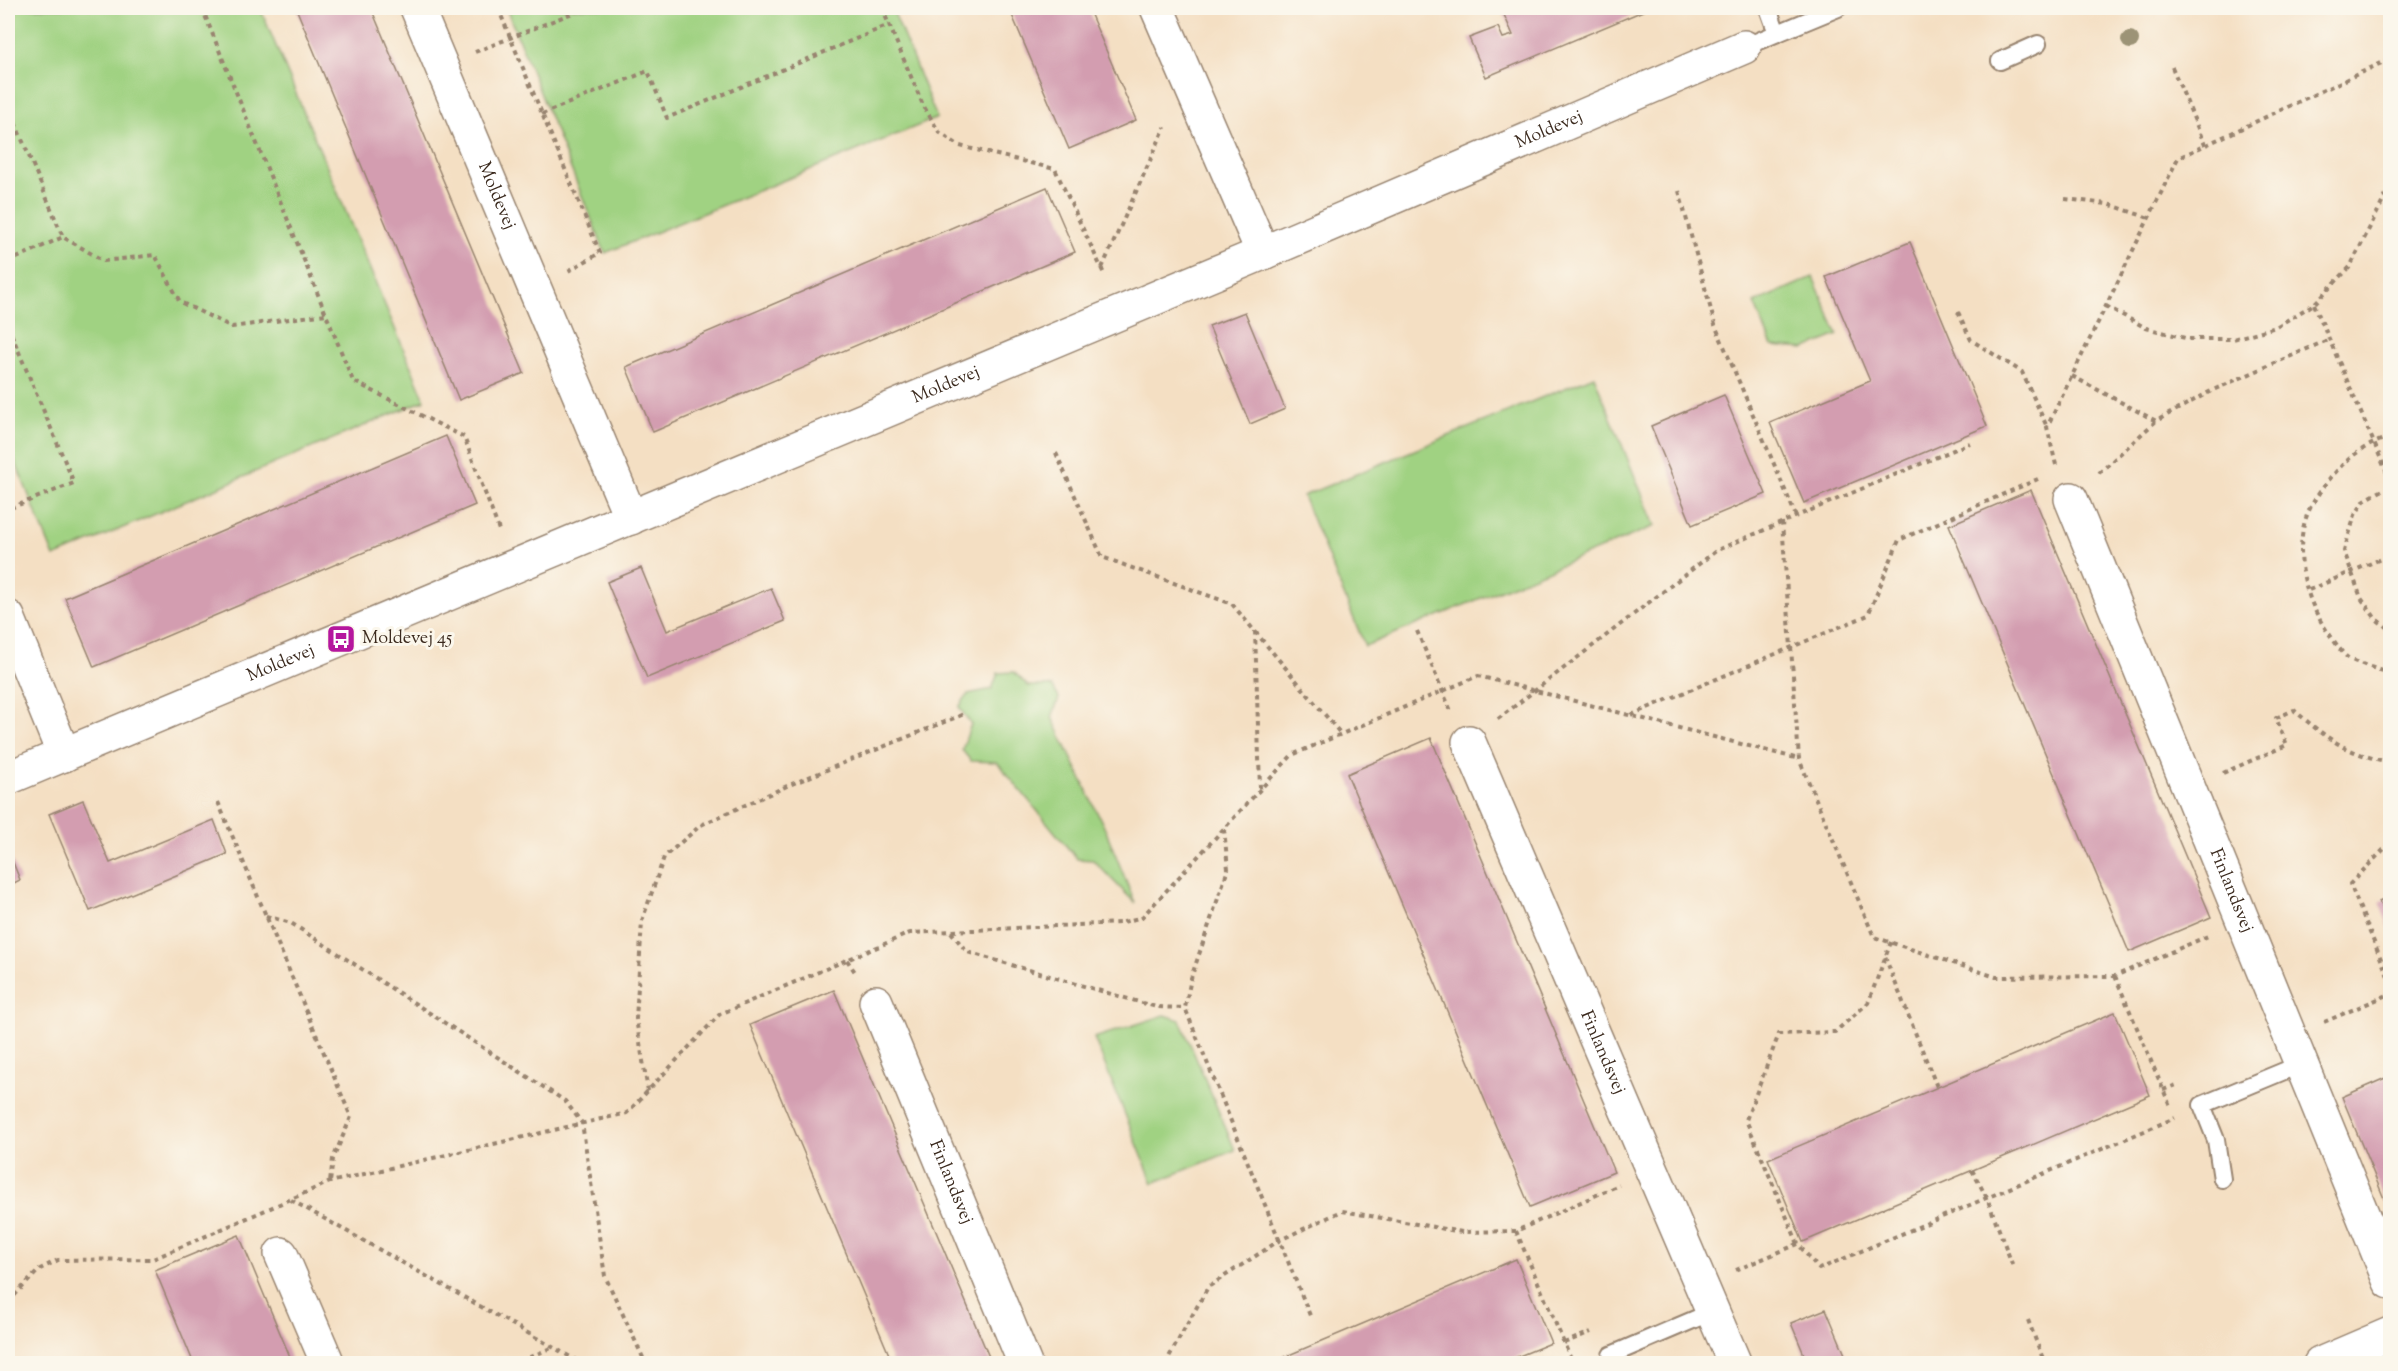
<svg xmlns="http://www.w3.org/2000/svg" width="2398" height="1371" font-family="'Sorts Mill Goudy',serif">
<style>
.green{fill:#a0d282;stroke:#6e7e50;stroke-width:1.5}
.building{fill:#d39db0}
.lines{fill:none;stroke-linecap:round;stroke-linejoin:round}
.lane-casing{stroke:#988470;stroke-width:20}
.street-casing{stroke:#988470;stroke-width:36}
.path{stroke:#988470;stroke-width:4;stroke-dasharray:4.5 4.5;stroke-linecap:butt}
.lane{stroke:#fff;stroke-width:16}
.street{stroke:#fff;stroke-width:33}
.tree{fill:#9c9376}
.labels{text-anchor:middle;dominant-baseline:central;stroke-width:6;stroke-linejoin:round;paint-order:stroke}
.street-label{font-size:18px;fill:#3b2a1e;stroke:#fbf7ec}
.poi-label{font-size:18px;fill:#3b2a1e;stroke:#fbf7ec;text-anchor:start}
</style>
<rect width="100%" height="100%" fill="#fbf7ec"/>
<filter id="ink" filterUnits="userSpaceOnUse"><feTurbulence type="fractalNoise" baseFrequency=".0167" numOctaves="2"/><feDisplacementMap in="SourceGraphic" scale="12" xChannelSelector="R" yChannelSelector="G"/><feConvolveMatrix kernelMatrix="1 2 1 2 8 2 1 2 1" color-interpolation-filters="sRGB"/></filter>
<filter id="wash" filterUnits="userSpaceOnUse"><feTurbulence type="fractalNoise" baseFrequency=".008" numOctaves="4" result="noise"/><feDisplacementMap in="SourceGraphic" scale="24" xChannelSelector="R" yChannelSelector="G"/><feGaussianBlur stdDeviation="1.35" result="paint"/><feColorMatrix in="noise" values="0 0 0 0 0 0 0 0 0 0 0 0 0 0 0 0 0 1.4 0 .05"/><feComposite in="paint" operator="in"/></filter>
<g filter="url(#wash)">
<rect width="100%" height="100%" fill="#f4dfc3"/>
<g class="green">
<path d="M8,8H260L425,400L54,557L8,444Z"/>
<path d="M506,8H892L937,118L605,253Z"/>
<path d="M1813,277L1838,335L1804,349L1772,346L1754,303Z"/>
<path d="M1594,376L1655,526L1365,646L1303,496Z"/>
<path d="M1014,672L1028,686H1052L1059,698L1052,717L1106,831L1135,903L1093,860L1077,859L997,762L971,761L962,750L971,724L959,707L968,694L992,689L998,673Z"/>
<path d="M1165,1015L1180,1020L1235,1150L1153,1183L1094,1038Z"/>
</g>
<g id="blocks">
<g class="building">
<path d="M296,8H371L524,373L459,400Z"/>
<path d="M1009,8H1088L1136,120L1069,149Z"/>
<path d="M1501,8H1650L1486,77L1469,38L1498,27L1503,38L1513,35Z"/>
<path d="M1047,187L1075,252L653,432L626,367Z"/>
<path d="M1910,242L1987,426L1804,503L1770,423L1870,381L1826,277Z"/>
<path d="M1245,312L1285,409L1250,424L1209,326Z"/>
<path d="M1724,395L1766,494L1692,525L1651,426Z"/>
<path d="M446,436L475,505L94,667L65,598Z"/>
<path d="M2031,490L2211,917L2129,952L1949,525Z"/>
<path d="M641,568L667,631L771,588L785,621L647,678L607,582Z"/>
<path d="M1431,738L1614,1172L1530,1207L1347,774Z"/>
<path d="M83,800L110,863L214,820L227,854L90,911L49,814Z"/>
<path d="M8,850L20,880L8,886Z"/>
<path d="M2390,897V930L2379,902Z"/>
<path d="M834,990L992,1364H893L750,1025Z"/>
<path d="M2115,1012L2150,1095L1803,1242L1768,1159Z"/>
<path d="M2390,1076V1213L2342,1097Z"/>
<path d="M239,1235L293,1364H194L155,1270Z"/>
<path d="M1516,1259L1551,1343L1502,1363H1270Z"/>
<path d="M1826,1309L1849,1364H1808L1791,1323Z"/>
</g>
</g>
</g>
<g filter="url(#ink)">
<use href="#blocks" fill-opacity="0" stroke="#988470" stroke-width="1.5"/>
<g class="lines">
<g class="lane-casing">
<g id="lane">
<path d="M1768,8L1777,33"/>
<path d="M1744,47L1838,8"/>
<path d="M2000,61L2038,44"/>
<path d="M2222,1179L2216,1140L2202,1105L2301,1064"/>
<path d="M1615,1364L1611,1355L1714,1311"/>
</g>
</g>
<g class="street-casing">
<g id="street">
<path id="s1" d="M417,8L631,518"/>
<path d="M1157,8L1263,253"/>
<path id="s2" d="M2071,499L2390,1282"/>
<path d="M8,617L64,755"/>
<path id="s3" d="M1469,742L1735,1364"/>
<path id="s4" d="M8,778L1263,253L1744,47"/>
<path id="s5" d="M876,1002L1025,1364"/>
<path d="M281,1254L328,1364"/>
<path d="M2320,1364L2390,1334"/>
</g>
</g>
<g class="path">
<path d="M202,8L353,381L464,437L499,530"/>
<path d="M498,8L600,253L568,271"/>
<path d="M882,8L923,105L939,132L960,146L1055,169L1105,276"/>
<path d="M475,52L585,8"/>
<path d="M2172,67L2205,145"/>
<path d="M8,106L63,237L104,261L155,255L180,302L232,327L326,314"/>
<path d="M542,114L648,71L667,118L889,25"/>
<path d="M1679,191L1715,325L1796,516"/>
<path d="M2065,199L2108,204L2149,218"/>
<path d="M8,262L63,237"/>
<path d="M1102,268L1165,127"/>
<path d="M2314,304L2390,480"/>
<path d="M2106,306L2146,328L2189,339H2233L2276,327L2314,304L2350,267L2390,187V145"/>
<path d="M1958,312L1971,340L2022,372L2047,427"/>
<path d="M8,326L74,483L8,509"/>
<path d="M2072,376L2156,421"/>
<path d="M2390,437C2367,444 2349,456 2334,474C2322,488 2310,504 2305,521C2294,559 2307,605 2330,635C2335,642 2341,652 2347,657C2355,663 2380,670 2390,673"/>
<path d="M1056,453L1102,557L1232,604L1341,734"/>
<path d="M2056,465L2047,427L2178,158L2390,59"/>
<path d="M2099,473L2156,421L2213,390L2330,339"/>
<path d="M2390,486L2365,500L2355,515L2344,551L2361,598L2376,619L2390,630"/>
<path d="M1782,522L1799,759L1874,937L1996,977L2115,976L2208,936"/>
<path d="M2309,590L2390,555"/>
<path d="M1255,631L1260,789"/>
<path d="M1417,631L1451,711"/>
<path d="M1631,715L1868,615L1899,540L2038,479"/>
<path d="M1498,719L1717,550L1970,443"/>
<path d="M2223,773L2287,745L2276,718L2294,710C2326,738 2347,754 2390,762"/>
<path d="M218,802L351,1117L333,1159L330,1182"/>
<path d="M1224,829L1228,869L1191,978L1185,1008L1311,1318"/>
<path d="M2390,843L2350,884L2390,981"/>
<path d="M266,916L291,923L565,1101L582,1123L605,1276L646,1364"/>
<path d="M951,932L967,952L1156,1007L1185,1008"/>
<path d="M1891,942L1868,1003L1835,1032L1779,1034L1746,1120L1798,1244L1819,1269L2175,1118"/>
<path d="M1885,957L1937,1087"/>
<path d="M847,960L855,972"/>
<path d="M2115,976L2171,1108"/>
<path d="M2324,1022L2390,994"/>
<path d="M2163,1090L2179,1084"/>
<path d="M648,1091L636,1019L642,921L664,857L701,825L787,786L964,714"/>
<path d="M1972,1170L1987,1198L2014,1269"/>
<path d="M291,1200L583,1364"/>
<path d="M1516,1231L1573,1364"/>
<path d="M1736,1270L1798,1244"/>
<path d="M8,1302L40,1269L58,1260L153,1259L330,1182L627,1113L720,1014L910,933L1120,923L1142,917L1292,755L1478,676L1799,759"/>
<path d="M2028,1320L2045,1364"/>
<path d="M1564,1343L1591,1332"/>
<path d="M513,1364L554,1347"/>
<path d="M1165,1364L1208,1287L1280,1240L1342,1211L1462,1232L1516,1231L1619,1185"/>
</g>
<use href="#lane" class="lane"/>
<use href="#street" class="street"/>
</g>
<circle class="tree" cx="2130" cy="40" r="9"/>
</g>
<defs>
<g id="bus-square" transform="scale(1.5)"><rect x="-9" y="-9" width="18" height="18" rx="4" fill="#b5179e" stroke="#fbf7ec"/><path d="M-5-6H5V4H4V6H2V4H-2V6H-4V4H-5ZM-3.5-4V0h7V-4ZM-3.5 1.2v1.5H-2V1.2ZM2 1.2v1.5H3.5V1.2Z" fill="#fff"/></g>
</defs>
<g fill-rule="evenodd">
<use href="#bus-square" x="341" y="639"/>
</g>
<g class="labels">
<g class="street-label">
<text stroke="none"><textPath href="#s4" startOffset="1672">Moldevej</textPath></text>
<text stroke="none"><textPath href="#s1" startOffset="204">Moldevej</textPath></text>
<text stroke="none"><textPath href="#s4" startOffset="1017">Moldevej</textPath></text>
<text stroke="none"><textPath href="#s4" startOffset="296">Moldevej</textPath></text>
<text stroke="none"><textPath href="#s2" startOffset="423">Finlandsvej</textPath></text>
<text stroke="none"><textPath href="#s3" startOffset="338">Finlandsvej</textPath></text>
<text stroke="none"><textPath href="#s5" startOffset="195">Finlandsvej</textPath></text>
</g>
<g class="poi-label">
<text x="362" y="639">Moldevej 45</text>
</g>
</g>
<rect width="2398" height="1371" fill="none" stroke="#fbf7ec" stroke-width="30"/>
</svg>
